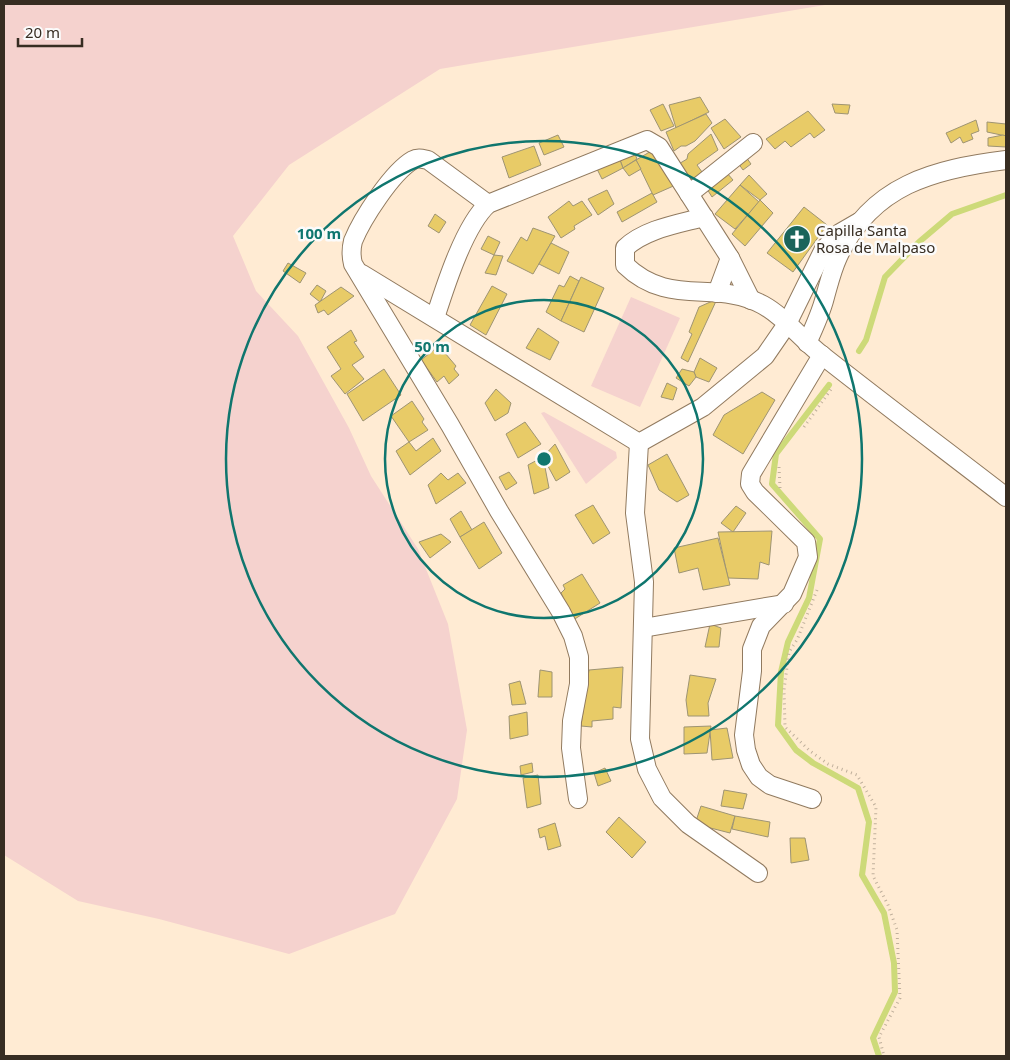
<svg xmlns="http://www.w3.org/2000/svg" width="1010" height="1060" font-family="'Noto Sans',sans-serif">
<style>
.green{fill:#f5d2ce}
.lines{fill:none;stroke-linecap:round;stroke-linejoin:round}
.stream{stroke:#cdda79;stroke-width:6}
.building{fill:#e8cb67;stroke:#9e9473}
.minor-casing{stroke:#917a5f;stroke-width:20}
.path{stroke:#c0b09c;stroke-width:3;stroke-dasharray:1 4;stroke-linecap:butt}
.minor{stroke:#fff;stroke-width:18}
.ring{fill:none;stroke:#0f766e;stroke-width:2.5}
.labels{text-anchor:middle;dominant-baseline:central;stroke-width:5;stroke-linejoin:round;paint-order:stroke}
.poi-label{font-size:15px;fill:#372d22;stroke:#fbfbfb;text-anchor:start}
.centre{fill:#0f766e;stroke:#fbfbfb;stroke-width:2.5}
.ring-label{font-size:15px;text-anchor:middle;font-weight:bold;fill:#0f766e;stroke:#fbfbfb;stroke-width:5;stroke-linejoin:round;paint-order:stroke}
</style>
<rect width="100%" height="100%" fill="#ffebd3"/>
<g class="green">
<path d="M4,4H831L440,69L289,165L233,236L256,291L298,336L349,428L371,476L418,549L448,624L467,730L457,799L395,914L289,954L159,919L78,901L4,855Z"/>
<path d="M631,297L680,318L640,407L591,386Z"/>
<path d="M544,412L616,452L617,458L586,484L541,413Z"/>
</g>
<g class="lines">
<g class="stream">
<path d="M859,351L866,340L885,277L919,242L952,214L1006,195"/>
<path d="M829,385L776,454L772,484L820,539L809,598L788,642L781,672L778,725L796,750L813,763L858,788L869,822L862,875L884,913L894,963L895,992L873,1038L879,1056"/>
</g>
</g>
<g class="building">
<path d="M700,97L709,112L676,128L669,105Z"/>
<path d="M663,104L674,126L661,131L650,110Z"/>
<path d="M832,104L850,105L848,114L835,113Z"/>
<path d="M808,111L825,130L814,138L810,133L791,147L785,141L775,149L766,139Z"/>
<path d="M706,114L712,123L695,141L686,146H681L674,151L666,132Z"/>
<path d="M725,119L741,137L724,149L711,128Z"/>
<path d="M976,120L979,131L971,134L973,139L963,143L960,137L951,143L946,133Z"/>
<path d="M987,122L1006,124V136L987,132Z"/>
<path d="M711,134L718,150L697,165L702,172L691,181L677,165L687,159L688,154Z"/>
<path d="M558,135L564,147L544,155L539,143Z"/>
<path d="M1003,135L1006,136V147L988,146V138Z"/>
<path d="M534,146L541,165L509,178L502,157Z"/>
<path d="M632,146L637,159L623,168L617,152Z"/>
<path d="M658,147L678,184L653,195L636,160Z"/>
<path d="M617,152L623,168L602,179L594,163Z"/>
<path d="M746,157L751,164L743,170L738,163Z"/>
<path d="M636,160L641,169L629,176L623,168Z"/>
<path d="M727,173L733,180L712,197L707,189Z"/>
<path d="M749,175L767,194L760,200L740,185Z"/>
<path d="M740,185L759,202L735,229L715,214Z"/>
<path d="M607,190L614,204L598,215L588,199Z"/>
<path d="M652,193L657,202L622,222L617,212Z"/>
<path d="M760,200L773,213L745,246L732,234Z"/>
<path d="M569,201L573,206L582,201L592,215L574,226L575,229L561,238L548,217Z"/>
<path d="M804,207L827,225L793,272L767,253Z"/>
<path d="M435,214L446,222L439,233L428,226Z"/>
<path d="M533,228L555,236L533,274L507,261L521,237L527,241Z"/>
<path d="M488,236L500,242L494,255L481,249Z"/>
<path d="M551,243L569,252L559,274L539,264Z"/>
<path d="M494,255L503,256L496,275L485,273Z"/>
<path d="M288,263L306,273L300,283L283,271Z"/>
<path d="M570,276L579,281L561,321L546,312L559,285L564,287Z"/>
<path d="M581,277L604,288L584,332L561,321Z"/>
<path d="M317,285L326,291L320,302L310,294Z"/>
<path d="M492,286L507,294L486,335L470,325Z"/>
<path d="M341,287L354,296L328,315L324,310L318,313L315,305Z"/>
<path d="M717,299L688,362L681,358L692,334L689,332L699,307Z"/>
<path d="M538,328L559,342L550,360L526,348Z"/>
<path d="M351,330L357,341L354,342L364,357L352,365L364,379L345,394L331,376L341,369L327,347Z"/>
<path d="M439,346L456,366L454,369L459,375L449,384L444,376L437,382L421,360Z"/>
<path d="M700,358L717,368L709,382L696,377L694,372Z"/>
<path d="M384,369L401,395L363,421L347,394Z"/>
<path d="M682,369L694,372L696,377L689,386L676,378Z"/>
<path d="M667,383L677,388L673,400L661,397Z"/>
<path d="M496,389L511,403L508,413L495,421L485,403Z"/>
<path d="M762,392L775,400L743,454L713,435L724,415Z"/>
<path d="M412,401L424,419L422,422L428,430L409,442L391,416Z"/>
<path d="M525,422L541,444L518,458L506,434Z"/>
<path d="M433,438L441,451L410,475L396,451L409,442L416,451Z"/>
<path d="M555,444L570,472L556,481L543,457Z"/>
<path d="M667,454L689,495L677,502L659,490L648,465Z"/>
<path d="M543,457L549,488L534,494L528,465Z"/>
<path d="M509,472L517,483L506,490L499,477Z"/>
<path d="M441,473L448,480L458,473L466,483L436,504L428,485Z"/>
<path d="M593,505L610,533L593,544L575,515Z"/>
<path d="M736,506L746,513L733,532L721,523Z"/>
<path d="M461,511L472,530L460,537L450,519Z"/>
<path d="M484,522L502,553L479,569L460,537Z"/>
<path d="M772,531L769,565L760,562L758,579L728,578L718,532Z"/>
<path d="M441,534L451,542L430,558L419,542Z"/>
<path d="M718,538L730,585L703,590L698,568L679,573L674,548Z"/>
<path d="M582,574L600,603L570,622L560,599L563,597L561,593L565,589L563,585Z"/>
<path d="M710,624L721,628L719,647H705Z"/>
<path d="M623,667L621,708L613,707V719L592,721V727L581,726L589,670Z"/>
<path d="M540,670L552,672V697H538Z"/>
<path d="M690,675L716,679L708,703L709,716H688L686,700Z"/>
<path d="M520,681L526,704L512,705L509,684Z"/>
<path d="M527,712L528,735L510,739L509,716Z"/>
<path d="M711,726L707,753L684,754V727Z"/>
<path d="M727,728L733,758L712,760L710,730Z"/>
<path d="M532,763L533,772L521,775L520,766Z"/>
<path d="M605,768L611,781L598,786L594,773Z"/>
<path d="M538,775L541,804L527,808L523,778Z"/>
<path d="M724,790L747,794L743,809L721,806Z"/>
<path d="M701,806L735,816L730,833L695,824Z"/>
<path d="M735,816L770,822L768,837L732,829Z"/>
<path d="M619,817L646,842L632,858L606,832Z"/>
<path d="M555,823L561,846L548,850L545,836L540,838L538,829Z"/>
<path d="M790,838H805L809,860L791,863Z"/>
</g>
<g class="lines">
<g class="minor-casing">
<g id="minor">
<path d="M689,194L753,143"/>
<path d="M488,204L428,160C423,159 418,157 413,160C392,172 362,219 353,241C351,249 351,256 353,264L450,425L499,511L561,612L573,636L579,657V684L572,721L571,748L578,799"/>
<path d="M704,217C678,224 645,229 625,248V265C669,308 716,279 763,305C785,317 803,341 823,356C884,404 945,450 1006,497"/>
<path d="M362,274L639,443L703,407L765,356L787,324L824,249L840,233L859,222"/>
<path d="M717,293L730,258"/>
<path d="M435,318C445,287 464,226 488,204L647,140L659,147L730,258L751,300"/>
<path d="M807,343C814,328 821,313 825,297C829,283 832,270 838,257C871,185 934,169 1006,160"/>
<path d="M639,443L635,513L644,582L640,739L647,769L662,798L688,824L758,873"/>
<path d="M643,628L784,604"/>
<path d="M812,799L770,785L759,777L751,765L746,750L744,735L752,671V649L761,626L792,594L808,557L806,542L755,492L750,484L751,474L822,355"/>
</g>
</g>
<g class="path">
<path d="M804,427L832,388"/>
<path d="M779,467L780,488"/>
<path d="M817,590L797,640L789,652L784,690L785,727L810,751L828,764L857,775L876,807L873,876L888,905L897,930L900,998L879,1037L884,1056"/>
</g>
<use href="#minor" class="minor"/>
</g>
<g class="ring">
<circle cx="544" cy="459" r="159"/>
<circle cx="544" cy="459" r="318"/>
</g>
<defs>
<g id="church-disc" transform="scale(1.4375)"><circle r="9.5" fill="#1b645b" stroke="#fbfbfb"/><path d="M-1.2-6h2.4v3.5h3.3v2.4h-3.3V6h-2.4V-.1h-3.3v-2.4h3.3Z" fill="#fff"/></g>
</defs>
<g fill-rule="evenodd">
<use href="#church-disc" x="797" y="239"/>
</g>
<g class="labels">
<g class="poi-label">
<text x="816" y="230">Capilla Santa<tspan x="816" dy="17">Rosa de Malpaso</tspan></text>
</g>
</g>
<circle cx="544" cy="459" r="8" class="centre"/>
<g class="ring-label">
<text x="319" y="239">100 m</text>
<text x="432" y="352">50 m</text>
</g>
<rect width="1010" height="1060" fill="none" stroke="#372d22" stroke-width="10"/>
<path d="M18 38v8h64v-8" fill="none" stroke="#372d22" stroke-width="2.5"/>
<text x="25" y="38" font-size="15" fill="#372d22" stroke="#fbfbfb" stroke-width="4" paint-order="stroke">20 m</text>
</svg>
